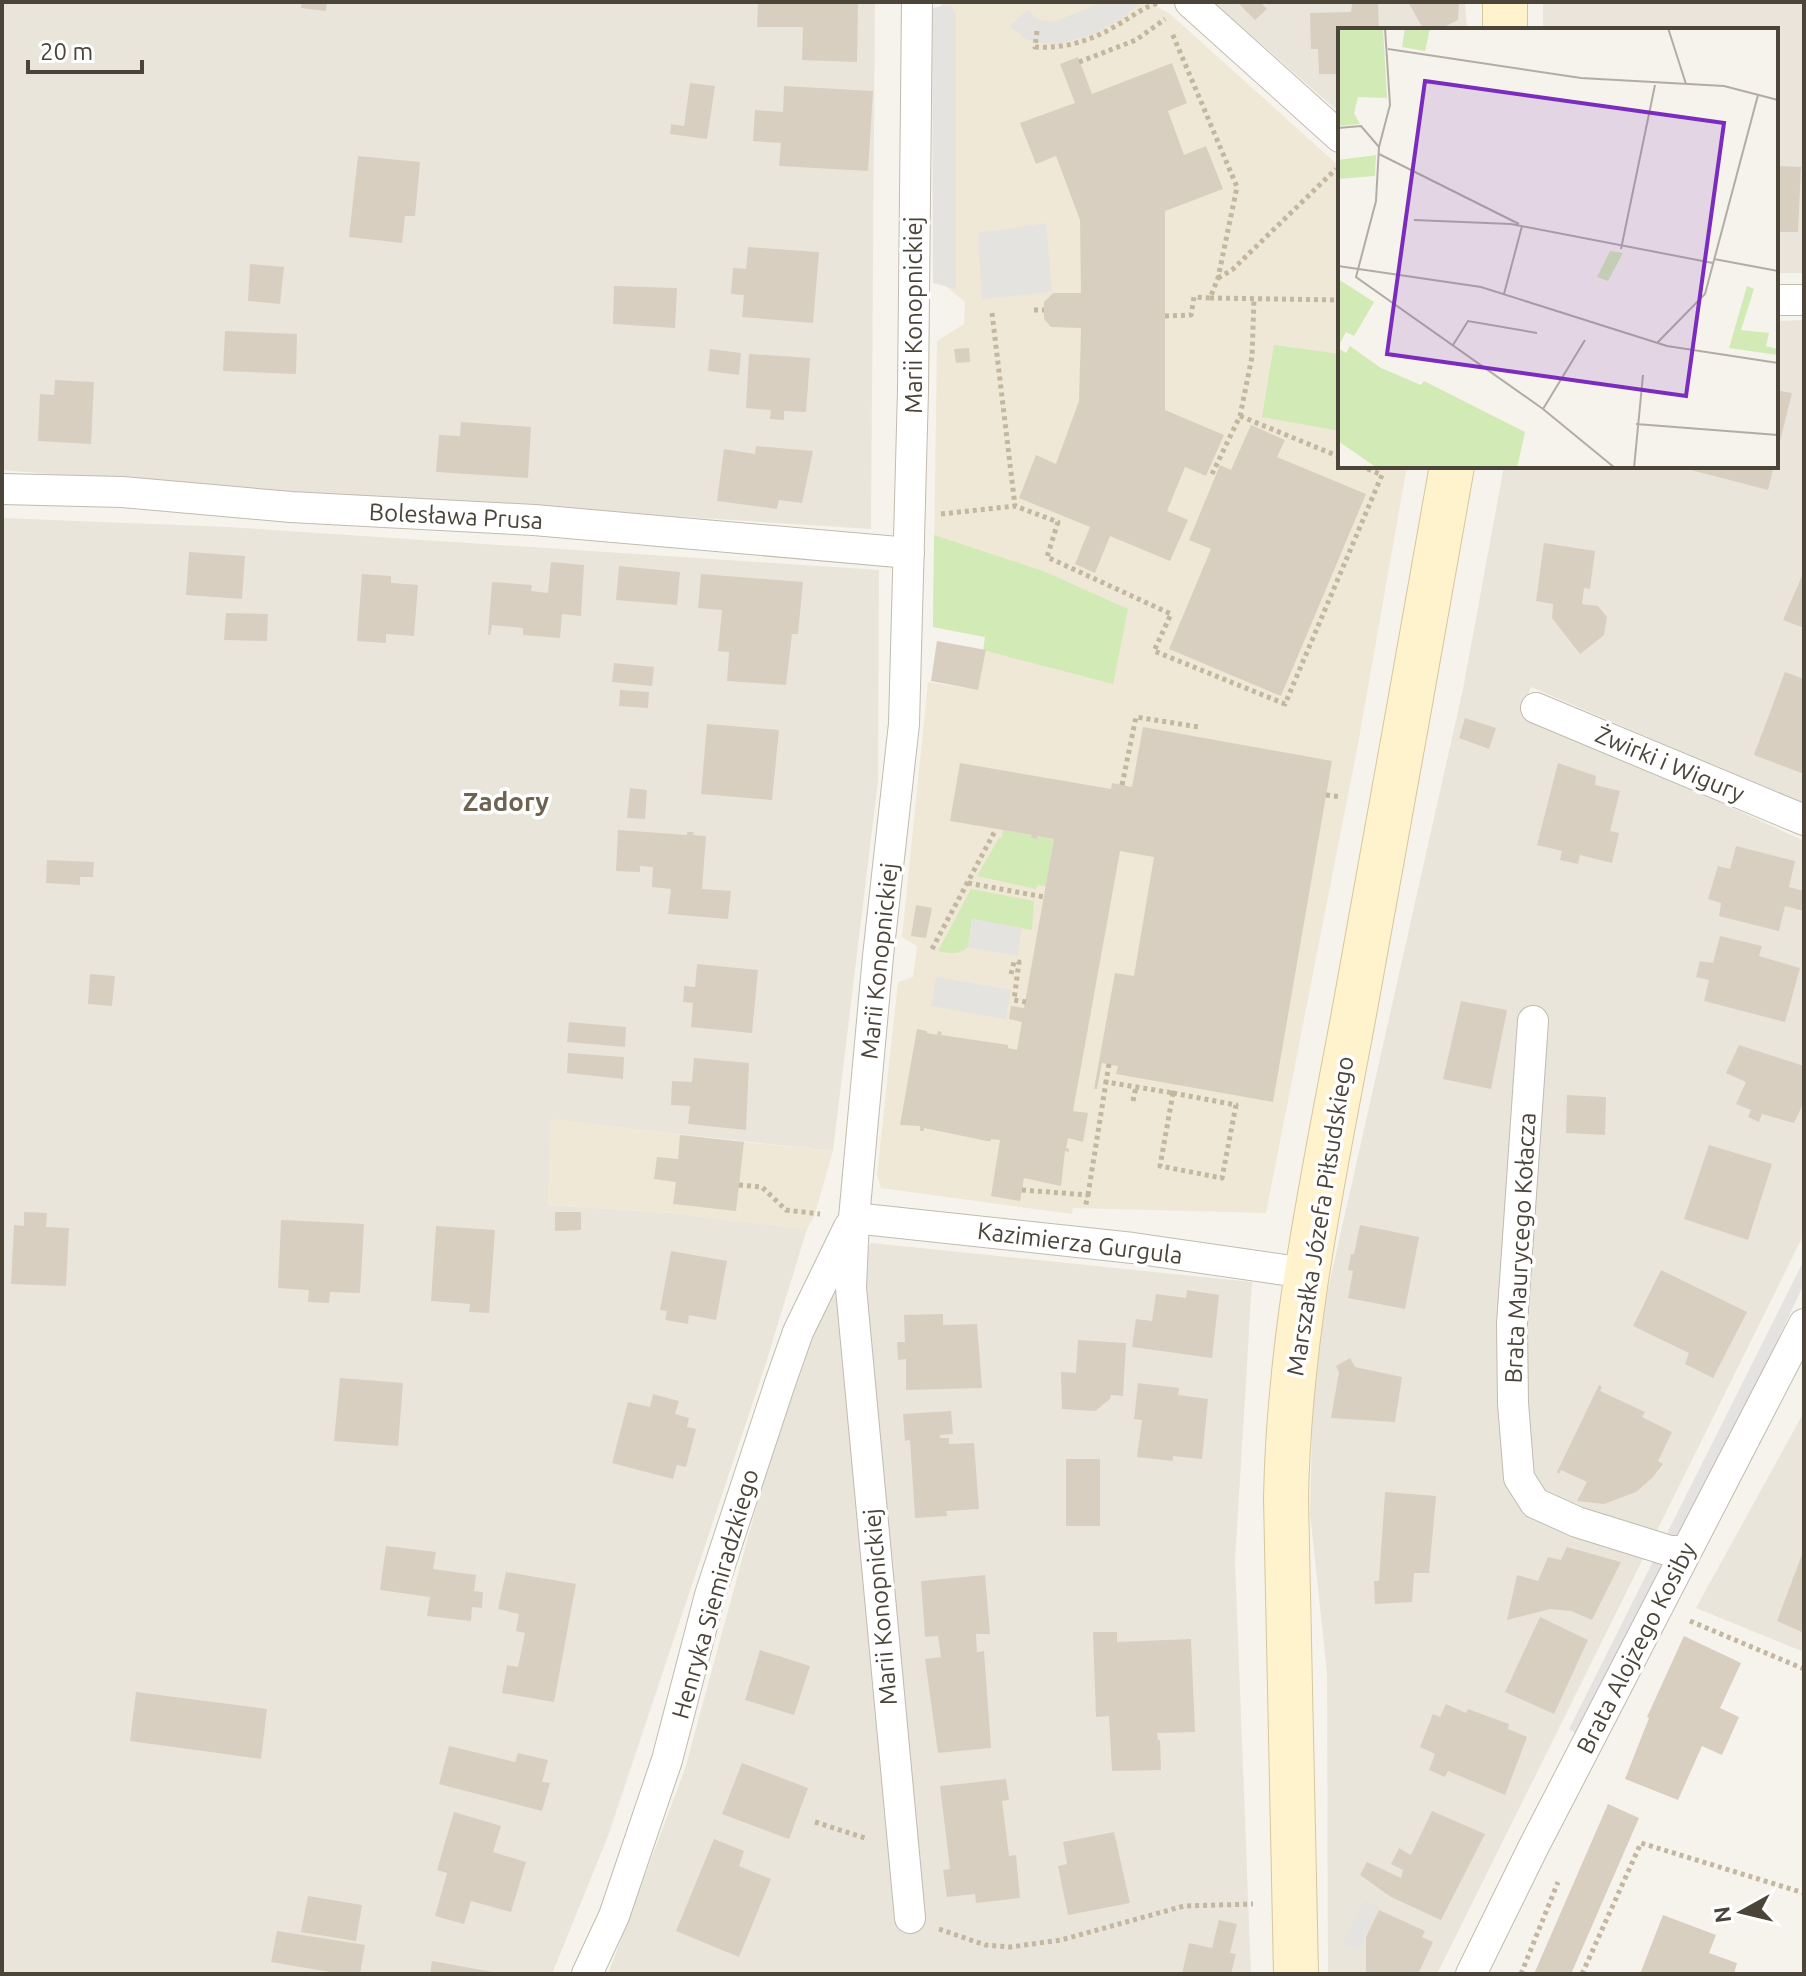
<svg xmlns="http://www.w3.org/2000/svg" width="1806" height="1976" font-family="Ubuntu,sans-serif">
<style>
.residential{fill:#eae5da}
.education{fill:#efe8d6}
.green{fill:#d2eab5}
.parking{fill:#e5e3e0}
.building{fill:#d8cfc1}
.lines{fill:none;stroke-linecap:round;stroke-linejoin:round}
.street-casing{stroke:#c2bbae;stroke-width:32}
.secondary-casing{stroke:#d6c79b;stroke-width:46}
.path{stroke:#c4b79f;stroke-width:5;stroke-dasharray:4 4;stroke-linecap:butt}
.street{stroke:#fff;stroke-width:30}
.secondary{stroke:#fff3cd;stroke-width:44}
.labels{text-anchor:middle;dominant-baseline:central;stroke-width:7;stroke-linejoin:round;paint-order:stroke}
.street-label{font-size:24px;fill:#4b4439;stroke:#fff}
.neighbourhood-label{font-size:26px;font-weight:bold;fill:#6e6250;stroke:#fff}
.inset-road{fill:none;stroke:#b2ada4;stroke-width:2}
.view{fill:#7b2cbf;fill-opacity:0.15;stroke:#7b2cbf;stroke-width:4}
.inset-edge{fill:none;stroke:#4b4439;stroke-width:4}
</style>
<rect width="100%" height="100%" fill="#f6f3ec"/>
<g class="residential">
<path d="M2,2H875L871,529L145,482L2,470Z"/>
<path d="M1213,2H1465L1467,30H1340V113Z"/>
<path d="M1543,2H1804V273H1776V30H1543Z"/>
<path d="M1804,320V804L1531,687L1522,711L1804,841V1234L1437,1974H1328L1327,1673L1310,1513L1314,1352L1463,689L1504,466H1776V321Z"/>
<path d="M2,518L228,527L879,570L878,781L833,1151L552,1120L548,1205L672,1213L807,1229L765,1366L608,1836L552,1974H2Z"/>
<path d="M871,1243L1252,1282L1235,1561L1251,1974H608L685,1769L802,1339Z"/>
<path d="M1804,1412V1652L1696,1608Z"/>
</g>
<g class="education">
<path d="M941,2H1148L1169,13L1340,167V466H1407L1358,744L1266,1213L1073,1208L1072,1214L881,1188L877,1175L898,982L913,977L917,946L902,937L928,682L978,690L986,651L985,637L933,627L937,341L964,324L965,302L938,280Z"/>
<path d="M551,1119L744,1142L833,1151L814,1217L807,1229L672,1213L548,1205Z"/>
</g>
<g class="green">
<path d="M1274,345L1340,354V431L1262,417Z"/>
<path d="M934,535L1043,571L1128,609L1113,684L983,650L985,637L933,627Z"/>
<path d="M1003,830L1032,835V838L1037,839V836L1054,839L1046,886L1037,885L1036,889L977,876L999,838H1002Z"/>
<path d="M971,889L1034,901L1032,930L972,919L968,947C958,956 950,953 938,951Z"/>
</g>
<g class="parking">
<path d="M1102,2H1141L1124,18L1094,34L1057,45L1027,40L1009,26L1028,10L1039,20L1054,22Z"/>
<path d="M950,5L956,13V289L933,283L932,8Z"/>
<path d="M1046,223L1052,292L982,299L978,233Z"/>
<path d="M972,919L1022,928L1017,956L968,947Z"/>
<path d="M936,977L1011,990L1006,1019L931,1006Z"/>
<path d="M1804,1260V1284L1759,1379L1670,1551L1582,1737L1569,1729Z"/>
<path d="M1364,1900L1379,1906L1358,1951L1343,1944Z"/>
</g>
<g class="building">
<path d="M302,2H327L326,11L301,8Z"/>
<path d="M758,2H858L857,62L802,60L803,27H757Z"/>
<path d="M1237,2H1260L1267,9L1255,20Z"/>
<path d="M1408,2H1459L1458,20L1438,30H1424Z"/>
<path d="M1352,4H1378L1379,30H1340V84H1336V74H1319L1318,49H1311L1310,13L1351,12Z"/>
<path d="M1078,57L1092,94L1172,63L1187,103L1168,111L1184,155L1206,146L1223,189L1165,211V410L1224,435L1206,476L1185,467L1167,511L1188,520L1170,561L1110,536L1095,573L1075,564L1090,527L1019,498L1036,455L1056,464L1079,401L1081,328L1051,327L1044,319V302L1053,293H1081L1080,220L1056,156L1036,164L1020,123L1075,103L1060,64Z"/>
<path d="M690,83L715,86L707,139L670,134L671,124L684,126Z"/>
<path d="M784,86L873,91L868,171L779,166L781,143L753,141L755,110L783,112Z"/>
<path d="M358,156L420,162L415,216H405L402,243L349,237Z"/>
<path d="M1776,166L1801,167L1798,232H1776Z"/>
<path d="M748,247L819,252L813,323L742,317L744,295L731,294L733,268L746,269Z"/>
<path d="M250,264L284,267L280,304L248,301Z"/>
<path d="M614,286L677,288L675,328L613,324Z"/>
<path d="M225,331L297,334L296,374L223,371Z"/>
<path d="M969,348L970,362L956,363L954,349Z"/>
<path d="M710,349L741,353L739,375L708,371Z"/>
<path d="M749,354L810,358L806,412L784,411V420L770,419L771,410L746,408Z"/>
<path d="M55,380L94,382L91,444L38,441L40,394L54,395Z"/>
<path d="M1776,390L1792,393L1777,453H1776Z"/>
<path d="M461,422L531,427L528,478L436,472L439,435L460,436Z"/>
<path d="M1251,425L1285,440L1277,457L1366,494L1281,696L1169,649L1211,549L1189,540L1220,465L1231,470Z"/>
<path d="M756,446L813,451L802,503L779,500L777,509L717,501L724,449L755,454Z"/>
<path d="M1688,466H1774L1768,490L1687,469Z"/>
<path d="M1544,543L1595,551L1590,589L1584,588L1582,604L1598,606L1607,617L1604,635L1580,654L1552,618L1553,604L1536,601Z"/>
<path d="M189,552L245,556L242,599L186,595Z"/>
<path d="M551,562L584,565L581,616L562,614L560,638L523,635V628L492,625L490,635H488L492,582L532,585L531,591L548,593Z"/>
<path d="M619,566L680,572L677,605L616,600Z"/>
<path d="M1804,571V628L1783,620Z"/>
<path d="M362,574L391,576V583L418,585L414,636L386,634V643L357,641Z"/>
<path d="M701,574L803,582L798,634H792L786,685L727,681L729,652L718,651L722,610L698,608Z"/>
<path d="M226,613L268,614L267,641L224,640Z"/>
<path d="M937,641L986,650L978,690L931,681Z"/>
<path d="M614,663L654,667L652,686L612,682Z"/>
<path d="M1785,672L1804,679V774L1754,755Z"/>
<path d="M620,690L649,692L648,708L619,706Z"/>
<path d="M1465,718L1496,728L1489,749L1459,738Z"/>
<path d="M707,724L779,730L772,800L701,794Z"/>
<path d="M1143,727L1332,761L1273,1102L1116,1074L1118,1066L1102,1063L1097,1089H1094L1115,973L1134,976L1154,857L1120,851L1073,1111L1088,1113L1083,1142L1068,1138L1066,1148L1069,1149V1152L1065,1151L1061,1186L1024,1178L1020,1201L991,1196L1000,1140L991,1139V1141H987L924,1128V1131H920V1126L900,1125L917,1029L927,1031V1033L937,1035L938,1031L942,1032L941,1035L1008,1045V1048L1017,1050L1022,1022L1009,1019L1011,1006L1024,1008L1054,839L1037,836V839L1031,838L1032,835L950,821L960,763L1111,789L1112,783L1132,787Z"/>
<path d="M1558,763L1596,776L1595,785L1620,791L1610,831L1619,833L1612,863L1580,855L1578,864L1560,860L1562,851L1537,845Z"/>
<path d="M630,788L647,790L645,819L627,818Z"/>
<path d="M618,830L687,835V832H694L693,835L706,836L702,889L731,891L728,919L668,914L671,889L652,887L653,867L640,866V872L616,871Z"/>
<path d="M1736,846L1795,861L1789,887L1804,891V911L1785,906L1779,931L1719,916L1721,903L1708,899L1718,866L1730,869Z"/>
<path d="M47,860L94,862L93,877H80V885L46,883Z"/>
<path d="M916,905L932,908L926,938L911,936Z"/>
<path d="M1720,936L1762,946L1759,956L1800,968L1785,1022L1704,1001L1709,980L1696,977L1700,961L1713,963Z"/>
<path d="M697,964L758,970L752,1033L691,1027L693,1003L683,1002L684,986L695,987Z"/>
<path d="M90,974L115,976L112,1006L88,1004Z"/>
<path d="M1461,1001L1507,1010L1491,1089L1443,1079Z"/>
<path d="M569,1022L626,1027L625,1047L567,1042Z"/>
<path d="M1739,1045L1804,1066V1102L1794,1123L1762,1114L1759,1122L1748,1117L1751,1110L1736,1104L1746,1082L1726,1073Z"/>
<path d="M568,1053L624,1057L623,1079L567,1073Z"/>
<path d="M694,1058L749,1063L746,1130L688,1124L690,1106L671,1105L672,1081L692,1082Z"/>
<path d="M1567,1095L1606,1097L1605,1135L1566,1133Z"/>
<path d="M680,1135L744,1142L736,1211L673,1204L676,1182L654,1179L657,1157L678,1159Z"/>
<path d="M1709,1145L1772,1164L1748,1240L1684,1219Z"/>
<path d="M24,1212L47,1213L46,1227L69,1228L66,1286L11,1284L14,1225L24,1226Z"/>
<path d="M555,1212H581V1230L555,1231Z"/>
<path d="M281,1220L364,1224L360,1293L330,1292L329,1303L308,1302L309,1290L278,1288Z"/>
<path d="M1360,1225L1419,1237L1405,1309L1348,1298L1353,1271L1348,1270L1351,1254H1354Z"/>
<path d="M436,1226L495,1230L489,1313L469,1312L470,1304L431,1301Z"/>
<path d="M671,1251L727,1261L716,1320L689,1315L688,1324L665,1320L667,1311L660,1310Z"/>
<path d="M1661,1270L1747,1312L1713,1378L1685,1364L1689,1353L1633,1326Z"/>
<path d="M1187,1290L1219,1295L1212,1358L1132,1347L1136,1319L1152,1321L1156,1294L1186,1298Z"/>
<path d="M943,1314V1325L977,1324L982,1388L906,1390V1359L898,1360L897,1342H905L904,1315Z"/>
<path d="M1078,1340L1126,1343L1123,1396L1111,1395L1110,1399L1095,1411L1062,1409L1061,1372L1076,1373Z"/>
<path d="M1350,1358L1355,1367L1402,1377L1395,1422L1331,1418L1339,1372L1336,1366Z"/>
<path d="M340,1378L403,1383L398,1446L334,1441Z"/>
<path d="M1138,1383L1179,1388L1178,1395L1208,1399L1202,1459L1173,1456V1461L1137,1457L1142,1420L1134,1419Z"/>
<path d="M1599,1385L1602,1387L1600,1391L1645,1412L1642,1417L1672,1432L1658,1461L1663,1464L1652,1478L1636,1492L1604,1504L1577,1501L1587,1482L1561,1470L1559,1474L1557,1472Z"/>
<path d="M653,1394L679,1401L675,1414L689,1418L687,1427L696,1429L686,1467L677,1465L673,1479L612,1463L628,1402L650,1407Z"/>
<path d="M951,1411L953,1434L940,1435V1438H949V1444L974,1443L979,1509L946,1511L947,1516L915,1518L910,1440L905,1441L903,1414Z"/>
<rect x="1066" y="1459" width="34" height="67"/>
<path d="M1385,1492L1436,1496L1429,1573H1414L1412,1602L1375,1604L1374,1581H1379Z"/>
<path d="M386,1546L436,1552L433,1569L476,1575L474,1591L483,1592L482,1608L472,1607L471,1621L427,1616L430,1597L380,1590Z"/>
<path d="M1567,1547L1621,1562L1592,1620L1571,1611L1550,1609L1507,1620L1517,1575L1538,1581L1548,1557L1561,1560Z"/>
<path d="M1804,1549V1633L1777,1621Z"/>
<path d="M506,1572L576,1584L554,1702L502,1693L507,1665L518,1667L525,1633L516,1631L519,1614L498,1609Z"/>
<path d="M985,1575L990,1634H976L977,1652L984,1651L991,1748L938,1753L925,1659L941,1657L938,1636L925,1637L921,1581Z"/>
<path d="M1540,1617L1588,1640L1554,1714L1505,1692Z"/>
<path d="M1093,1632H1117V1642L1191,1639L1195,1732L1157,1733L1158,1740H1160L1161,1770L1112,1771L1109,1716L1096,1717Z"/>
<path d="M1684,1636L1741,1663L1720,1708L1739,1717L1722,1755L1702,1746L1678,1800L1625,1779L1649,1718L1647,1717Z"/>
<path d="M760,1650L810,1666L794,1715L745,1700Z"/>
<path d="M136,1692L267,1709L261,1759L130,1741Z"/>
<path d="M1446,1704L1466,1713L1468,1709L1509,1724L1508,1729L1527,1737L1505,1795L1448,1771L1445,1777L1429,1770L1435,1754L1420,1747L1433,1714L1440,1717Z"/>
<path d="M449,1746L515,1762L518,1753L548,1760L542,1782L550,1783L542,1811L439,1784Z"/>
<path d="M742,1763L808,1788L789,1839L722,1814Z"/>
<path d="M1006,1779L1009,1800L1002,1801L1009,1856L1016,1855L1020,1898L976,1903L975,1894L947,1897L943,1870L950,1869L940,1786Z"/>
<path d="M1608,1804L1639,1818L1571,1974H1534Z"/>
<path d="M1432,1811L1485,1834L1441,1920L1391,1897L1360,1875L1367,1862L1401,1878L1403,1870L1391,1864L1399,1848L1411,1855Z"/>
<path d="M454,1812L501,1826L493,1852L526,1862L511,1912L471,1901L464,1924L435,1916L447,1873L437,1870Z"/>
<path d="M1114,1832L1130,1903L1068,1915L1058,1866L1067,1864L1063,1842Z"/>
<path d="M714,1839L744,1851L739,1866L771,1879L739,1957L676,1931Z"/>
<path d="M308,1896L362,1905L356,1941L301,1932Z"/>
<path d="M1379,1910L1425,1931L1422,1937L1433,1942L1418,1974H1366V1937Z"/>
<path d="M1663,1915L1716,1935L1709,1953L1737,1963L1734,1974H1640Z"/>
<path d="M1219,1920L1237,1924L1230,1953L1236,1954L1231,1974H1182L1189,1943L1212,1948Z"/>
<path d="M277,1931L365,1945L360,1974H342L271,1962Z"/>
<path d="M432,1961L493,1972L492,1974H430Z"/>
</g>
<g class="lines">
<g class="street-casing">
<g id="street">
<path d="M1190,2L1340,137"/>
<path d="M1776,300H1804"/>
<path d="M2,489L122,492L291,507L534,520L909,553"/>
<path d="M1536,708L1804,820"/>
<path d="M1533,1021L1512,1324L1513,1403L1519,1478L1535,1503L1577,1522L1670,1551H1686"/>
<path d="M854,1218L1133,1248L1306,1273"/>
<path d="M910,1918L851,1288L854,1218L878,956L904,724L913,390L917,2"/>
<path d="M587,1974L614,1916L667,1760L710,1595L780,1383L798,1332L849,1227"/>
<path d="M1471,1974L1533,1848L1804,1324"/>
</g>
</g>
<g class="secondary-casing">
<g id="secondary">
<path d="M1505,30V2"/>
<path d="M1296,1974L1286,1498C1289,1332 1325,1170 1355,1008C1388,827 1420,647 1452,466"/>
</g>
</g>
<g class="path">
<path d="M1037,31L1035,47C1066,49 1093,40 1119,24C1133,16 1142,8 1158,3"/>
<path d="M1079,62L1136,40L1165,19"/>
<path d="M1218,278L1232,270L1336,169"/>
<path d="M1210,298L1340,300"/>
<path d="M1034,310H1044"/>
<path d="M992,313L1015,506"/>
<path d="M1165,316L1191,315L1194,297L1210,298L1218,278L1237,187L1172,33"/>
<path d="M1240,416L1340,457"/>
<path d="M1212,474L1240,416L1252,357L1254,298"/>
<path d="M941,514L1015,506L1058,522L1047,557L1171,614L1154,651L1285,704L1382,475L1361,466"/>
<path d="M1122,785L1136,717L1199,727"/>
<path d="M1326,795L1341,797"/>
<path d="M968,883L1044,897"/>
<path d="M932,949L996,829"/>
<path d="M1011,974L1014,962H1019L1014,1000L1026,1002"/>
<path d="M1109,1064L1106,1082L1173,1093"/>
<path d="M1173,1093L1236,1105L1222,1178L1160,1166Z"/>
<path d="M1133,1101L1136,1087"/>
<path d="M739,1185L762,1187L786,1210L820,1214"/>
<path d="M1022,1190L1088,1195L1085,1208"/>
<path d="M1088,1195L1106,1082"/>
<path d="M1690,1621L1804,1669"/>
<path d="M815,1822L868,1839"/>
<path d="M939,1929L985,1945L1010,1947L1061,1940L1184,1906L1253,1904"/>
<path d="M1521,1974L1558,1882"/>
<path d="M1582,1974L1641,1843L1804,1893"/>
</g>
<use href="#street" class="street"/>
<use href="#secondary" class="secondary"/>
</g>
<g class="labels">
<g class="street-label">
<text transform="translate(913 315) rotate(-90)">Marii Konopnickiej</text>
<text transform="translate(456 516) rotate(3)">Bolesława Prusa</text>
<text transform="translate(1670 764) rotate(23)">Żwirki i Wigury</text>
<text transform="translate(879 961) rotate(-84)">Marii Konopnickiej</text>
<text transform="translate(1320 1216) rotate(-81)">Marszałka Józefa Piłsudskiego</text>
<text transform="translate(1080 1243) rotate(7)">Kazimierza Gurgula</text>
<text transform="translate(1520 1248) rotate(-87)">Brata Maurycego Kołacza</text>
<text transform="translate(715 1594) rotate(-74)">Henryka Siemiradzkiego</text>
<text transform="translate(880 1607) rotate(-95)">Marii Konopnickiej</text>
<text transform="translate(1636 1648) rotate(-63)">Brata Alojzego Kosiby</text>
</g>
<g class="neighbourhood-label">
<text x="506" y="801">Zadory</text>
</g>
</g>
<g transform="translate(1338 28)">
<rect width="440" height="440" fill="#f6f3ec"/>
<path d="M0,0H45L49,70L20,69L16,85L22,96L0,98ZM67,0H92L87,23L64,19ZM38,127L37,148L0,151V132ZM272,223L285,225L270,253L259,249ZM0,251L36,274L16,308L8,304L0,319ZM409,258L416,261L403,302L431,305L428,318L440,321V327L391,320ZM12,318L43,340L83,357L86,353L187,404L179,440H39L0,413V320L8,325Z" fill="#d2eab5"/>
<path class="inset-road" d="M47,0L52,77L41,119L38,173L18,249L205,381L277,440M330,0L348,56M50,21L243,50L386,58L440,72M0,100L23,98L41,119M41,126L181,196M76,192L173,196L375,235M283,221L317,57M376,231L440,243M0,238L143,259L329,318L440,335M166,266L184,198M319,315L367,266L420,67M115,317L130,293L199,305M205,381L247,312M298,396L440,407M296,440L305,347"/>
<path class="view" d="M87,53L386,95L348,368L49,326Z"/>
<rect width="440" height="440" class="inset-edge"/>
</g>
<rect width="1806" height="1976" fill="none" stroke="#4b4439" stroke-width="8"/>
<g transform="translate(1742 1912) rotate(262)" stroke="#ffffff" stroke-width="6" paint-order="stroke">
<path d="M0-6L14 30L0 20L-14 30Z" fill="#4b4439"/>
<text y="-12" font-size="22" font-weight="bold" text-anchor="middle" fill="#4b4439">N</text>
</g>
<path d="M28 60v12h114v-12" fill="none" stroke="#4b4439" stroke-width="4"/>
<text x="40" y="60" font-size="24" fill="#4b4439" stroke="#ffffff" stroke-width="6" paint-order="stroke">20 m</text>
</svg>
